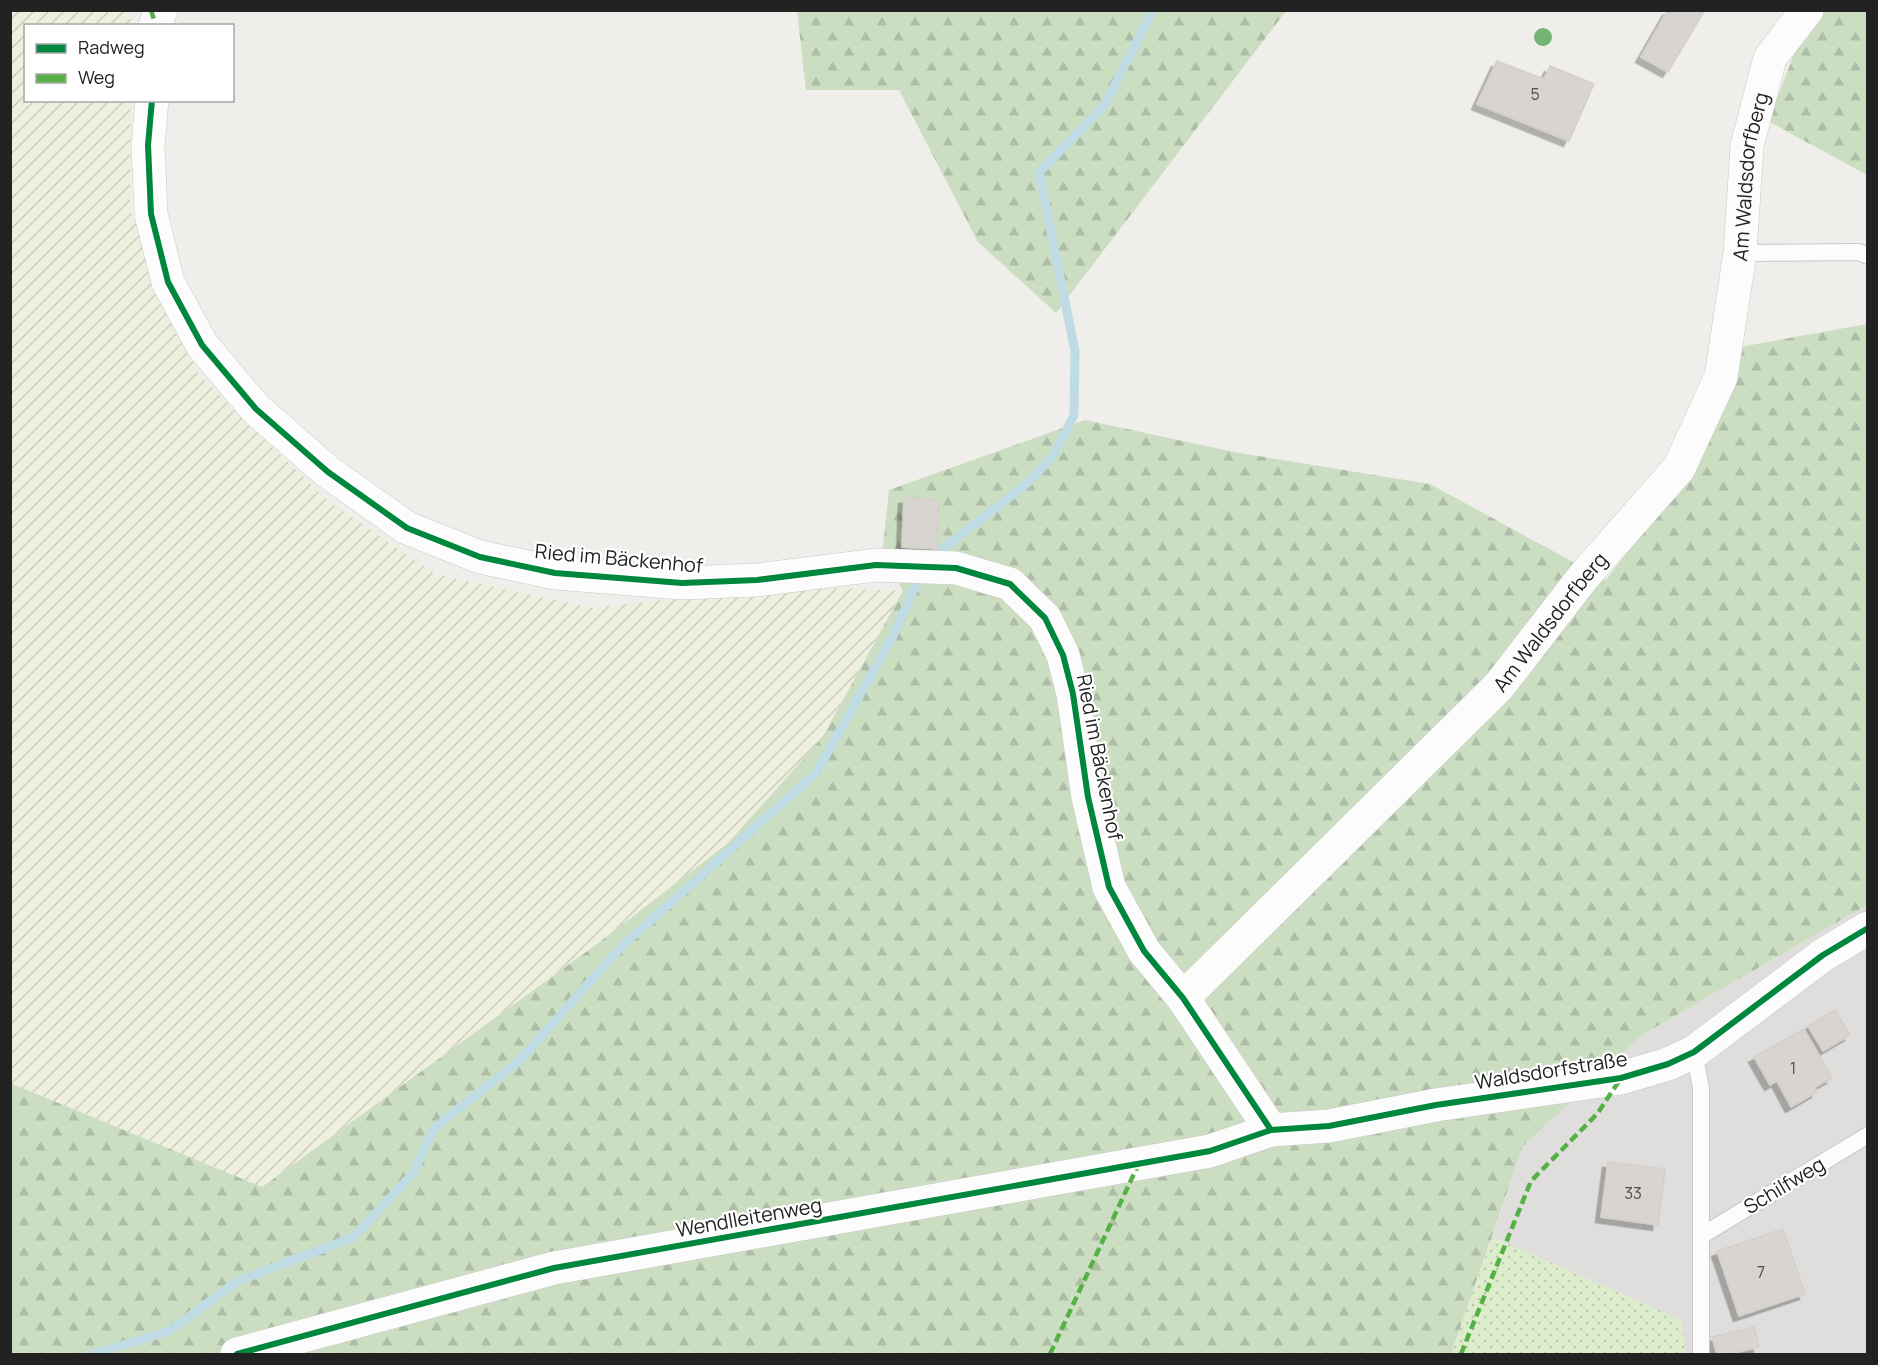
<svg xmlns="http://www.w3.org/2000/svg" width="1878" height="1365" font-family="Manrope,sans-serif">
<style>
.residential{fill:#dfdedc}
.farmland{fill:url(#farmland-furrows)}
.grass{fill:url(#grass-dots)}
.forest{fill:url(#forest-firs)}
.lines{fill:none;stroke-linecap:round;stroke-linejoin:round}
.stream{stroke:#bfdbe3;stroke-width:9}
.building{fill:#d7d4d2;stroke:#d3d0cc;stroke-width:1.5;filter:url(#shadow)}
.lane-casing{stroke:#c9c8c7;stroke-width:18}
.street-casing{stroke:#c9c8c7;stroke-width:34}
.lane{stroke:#fdfcfc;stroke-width:16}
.street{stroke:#fdfcfc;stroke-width:33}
.quiet{stroke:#55b145;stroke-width:4.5;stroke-dasharray:9 4.5;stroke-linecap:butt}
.cycleway-casing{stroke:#fff;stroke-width:10}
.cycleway{stroke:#00873e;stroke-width:6}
.tree{fill:#73b476}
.labels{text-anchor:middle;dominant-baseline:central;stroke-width:4.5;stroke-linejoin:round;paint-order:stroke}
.number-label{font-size:16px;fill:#4f4e4e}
.street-label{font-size:20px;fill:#222;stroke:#fff}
</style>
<defs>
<pattern id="farmland-furrows" width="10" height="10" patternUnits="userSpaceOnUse" patternTransform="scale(1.5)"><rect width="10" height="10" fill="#efefdf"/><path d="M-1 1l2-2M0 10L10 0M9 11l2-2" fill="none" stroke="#cdcdbf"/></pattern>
<pattern id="grass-dots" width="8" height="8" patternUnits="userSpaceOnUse" patternTransform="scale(1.5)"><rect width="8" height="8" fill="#ddeccb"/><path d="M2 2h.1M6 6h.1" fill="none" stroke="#bdcaae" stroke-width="1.8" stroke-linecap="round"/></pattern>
<pattern id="forest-firs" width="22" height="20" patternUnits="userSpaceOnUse" patternTransform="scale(1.5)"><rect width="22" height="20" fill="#cbdec1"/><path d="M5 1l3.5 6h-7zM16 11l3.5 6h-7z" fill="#aebea6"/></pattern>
<filter id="shadow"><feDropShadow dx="-5.5" dy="5.5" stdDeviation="0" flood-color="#0004"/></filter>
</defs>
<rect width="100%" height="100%" fill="#f0eeeb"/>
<path class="residential" d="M1867,905V1354H1685L1681,1320L1492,1237L1523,1146L1642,1035Z"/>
<path class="farmland" d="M10,11H127L132,21V25L26,26V100L131,101L130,210L198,374L327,500L435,574L593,608L787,586L903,591L822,738L728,843L597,944L262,1188L11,1083Z"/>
<path class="grass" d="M1492,1237L1681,1320L1685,1354H1451Z"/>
<g class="forest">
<path d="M797,11V10L1286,11L1056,313L978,242L899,90H806Z"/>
<path d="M1823,11H1867V175L1768,121L1802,34Z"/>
<path d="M1867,324V905L1642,1035L1523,1146L1451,1354H11L10,1083L262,1187L597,944L728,843L822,738L903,591L882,555L889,490L1085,420L1234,452L1430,484L1606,580L1662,506L1740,347Z"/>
</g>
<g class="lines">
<g class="stream">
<path d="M936,554L1029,482L1053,456L1074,415L1075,351L1039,172L1104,106L1153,10"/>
<path d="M93,1354L169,1331L238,1281L354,1237L414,1172L433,1129L519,1061L621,947L816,773L893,636L919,578"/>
</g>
</g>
<g class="building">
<path d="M1668,10H1705L1668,72L1641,57Z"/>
<path d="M1497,61L1544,79L1550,66L1594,84L1569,141L1477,104Z"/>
<path d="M904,498L939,500L937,549L902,547Z"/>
<path d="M1835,1010L1850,1035L1823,1051L1808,1026Z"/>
<path d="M1804,1029L1832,1078L1815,1087L1817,1092L1791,1107L1777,1081L1770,1085L1754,1057Z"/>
<path d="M1608,1162L1665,1169L1658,1225L1601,1217Z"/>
<path d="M1783,1229L1805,1294L1739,1316L1717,1251Z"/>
<path d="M1754,1327L1759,1347L1731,1354H1717L1712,1337Z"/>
</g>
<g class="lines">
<g class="lane-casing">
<g id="lane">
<path d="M1740,253L1859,252L1868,256"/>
<path d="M1694,1052L1701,1088V1354"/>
<path d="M1701,1236L1868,1135"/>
</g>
</g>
<g class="street-casing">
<g id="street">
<path d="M155,26L161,10"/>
<path d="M152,100L148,145L151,214L168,282L202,345L256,409L328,472L407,528L480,557L555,573L682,583L757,580L876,565L956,568L1010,584L1045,618L1063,655L1073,694L1088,797L1109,887L1144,951L1183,998L1271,1130"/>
<path id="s1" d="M1183,998L1499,686L1584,576L1679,468L1721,377L1740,253L1747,146L1770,58L1807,10"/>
<path d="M237,1354L554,1268L1210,1151L1271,1130L1329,1126L1436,1105L1621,1078L1668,1064L1694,1052L1823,955L1868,928"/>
</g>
</g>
<use href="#lane" class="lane"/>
<use href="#street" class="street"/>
<g class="quiet">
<path d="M151,10L155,23"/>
<path d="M1050,1354L1139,1163"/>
<path d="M1461,1354L1531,1181L1597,1114L1621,1078"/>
</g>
<g class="cycleway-casing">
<g id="cycleway">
<path d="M152,100L148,145L151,214L168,282L202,345L256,409L328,472L407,528L480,557L555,573L682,583L757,580L876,565L956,568L1010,584L1045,618L1063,655L1073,694L1088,797L1109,887L1144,951L1183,998L1271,1130"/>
<path d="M237,1354L554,1268L1210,1151L1271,1130L1329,1126L1436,1105L1621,1078L1668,1064L1694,1052L1823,955L1868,928"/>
</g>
</g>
<use href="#cycleway" class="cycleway"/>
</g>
<circle class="tree" cx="1543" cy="37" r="9"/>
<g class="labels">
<g class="number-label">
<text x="1535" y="94">5</text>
<text x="1793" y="1068">1</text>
<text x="1633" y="1193">33</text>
<text x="1761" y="1272">7</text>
</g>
<g class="street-label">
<text stroke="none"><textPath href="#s1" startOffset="1030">Am Waldsdorfberg</textPath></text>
<text transform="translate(619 558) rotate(5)">Ried im Bäckenhof</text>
<text stroke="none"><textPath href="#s1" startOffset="526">Am Waldsdorfberg</textPath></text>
<text transform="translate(1100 757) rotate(79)">Ried im Bäckenhof</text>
<text transform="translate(1551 1070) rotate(-9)">Waldsdorfstraße</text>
<text transform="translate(1784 1185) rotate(-31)">Schilfweg</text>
<text transform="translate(749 1217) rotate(-10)">Wendlleitenweg</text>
</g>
</g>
<rect width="1878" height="1365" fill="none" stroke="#222222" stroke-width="24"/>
<rect x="24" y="24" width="210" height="78" fill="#ffffff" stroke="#a7a7a7" stroke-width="1.5"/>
<rect x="36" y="44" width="30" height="9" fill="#00873e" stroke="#a7a7a7" stroke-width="1.5"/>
<text x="78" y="54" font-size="18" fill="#222222">Radweg</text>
<rect x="36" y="74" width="30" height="9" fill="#55b145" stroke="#a7a7a7" stroke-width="1.5"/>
<text x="78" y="84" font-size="18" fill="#222222">Weg</text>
</svg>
